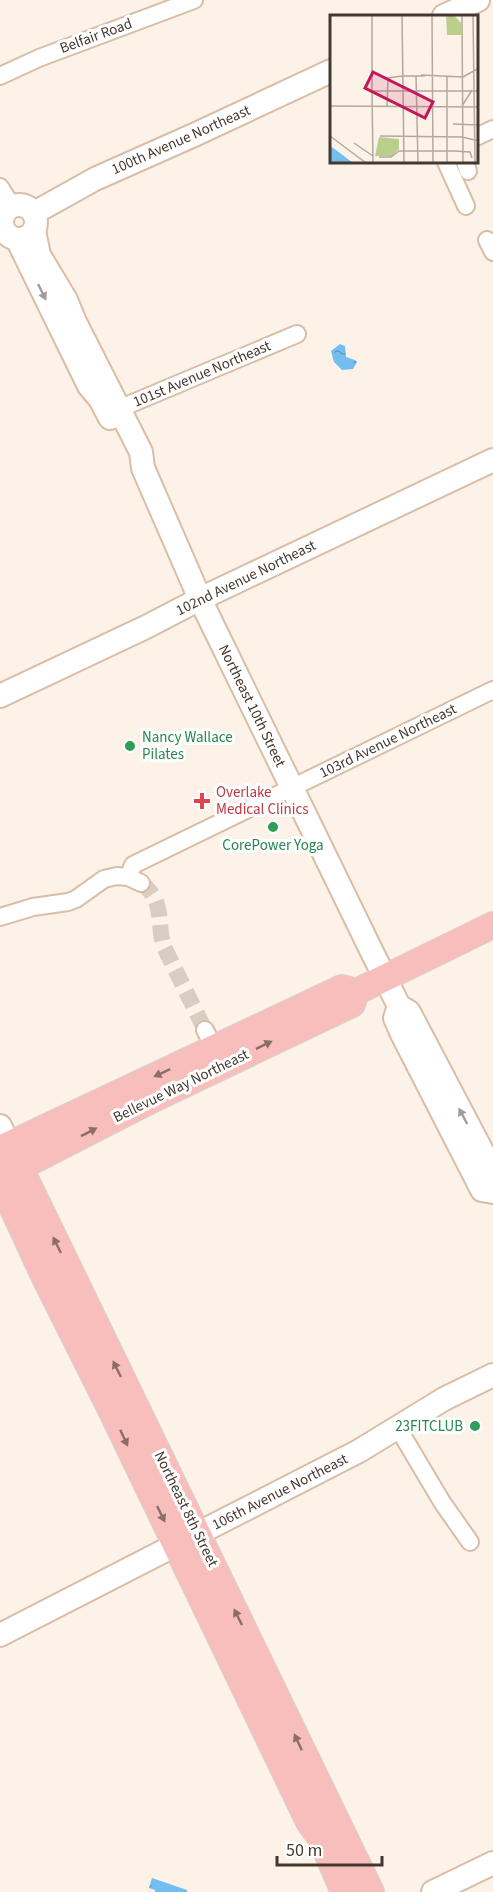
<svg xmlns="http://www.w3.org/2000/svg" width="493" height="1892" font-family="'Source Sans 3',sans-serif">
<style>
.water{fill:url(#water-ripples)}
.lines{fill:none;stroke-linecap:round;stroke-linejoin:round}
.street-tunnel{stroke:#d8cdc3;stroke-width:16;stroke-dasharray:16 8;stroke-linecap:butt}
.street-casing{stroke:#d8bea7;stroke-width:20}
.secondary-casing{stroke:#d8bea7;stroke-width:26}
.primary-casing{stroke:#d6d3d1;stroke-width:28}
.street{stroke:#fff;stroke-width:16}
.secondary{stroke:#fff;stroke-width:22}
.primary{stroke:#f8bebc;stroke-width:26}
.oneway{fill:#a29c98}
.oneway2{fill:#8c6e68}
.leisure-dot{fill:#2e9e5b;stroke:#fff;stroke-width:2}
.health-dot{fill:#e0444e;stroke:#fff;stroke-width:2}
.labels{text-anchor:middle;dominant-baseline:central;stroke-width:6;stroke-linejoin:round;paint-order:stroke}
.street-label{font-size:15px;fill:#443930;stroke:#fff}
.leisure-label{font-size:15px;fill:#27864d;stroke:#fff;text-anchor:start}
.health-label{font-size:15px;fill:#be3a42;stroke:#fff;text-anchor:start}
.inset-road{fill:none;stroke:#b3a89e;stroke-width:1.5}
.view{fill:#c2185b;fill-opacity:0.15;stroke:#c2185b;stroke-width:3}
.inset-edge{fill:none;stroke:#443930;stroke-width:3}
</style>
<defs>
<pattern id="water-ripples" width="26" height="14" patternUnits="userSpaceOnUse" patternTransform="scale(1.5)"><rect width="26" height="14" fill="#72beef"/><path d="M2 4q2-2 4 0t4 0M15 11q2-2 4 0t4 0" fill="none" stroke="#5f9bc2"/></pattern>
</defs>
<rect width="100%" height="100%" fill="#fdf2e8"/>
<g class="water">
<path d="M340,344L345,346L346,357L355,360L357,362L353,369L342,370L334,362L331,351Z"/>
<path d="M152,1878L187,1890V1892H155V1890L149,1888Z"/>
</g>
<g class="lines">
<path class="street-tunnel" d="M141,883C166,901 156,923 164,947L205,1030"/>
<g class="street-casing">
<g id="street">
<path d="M0,76L39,58L194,0"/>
<path d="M476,137L493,129"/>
<path d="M446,162L466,206"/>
<path d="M465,162L468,171"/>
<path d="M0,187L12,206"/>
<path d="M487,240L493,252"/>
<path d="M109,413L297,334"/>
<path d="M128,877L133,865L493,690"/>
<path d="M0,917L33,907L68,902L76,899L104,879L117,876L128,877L141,883"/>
<path d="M205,1030L214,1048"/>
<path d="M398,1428L442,1502L470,1542"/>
</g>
</g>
<g class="secondary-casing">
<g id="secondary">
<path d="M444,16L478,0"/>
<circle cx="19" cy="222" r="17"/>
<path d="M34,213L95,179L194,135L331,71"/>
<path d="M34,231L39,255L66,300L75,322L141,452L143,468L200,599L372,952L399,1006L409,1012L493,1172"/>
<path d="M17,239L89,386L100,399L110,418"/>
<path d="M0,696L146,627L200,599L493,460"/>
<path d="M399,1006L395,1018L402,1034L482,1190L493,1192"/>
<path d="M0,1126L9,1145"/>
<path d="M0,1635L359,1451L444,1399L493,1375"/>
<path d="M433,1892L493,1863"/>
</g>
</g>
<g class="primary-casing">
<g id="primary">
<path d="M9,1145L371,1892"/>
<path d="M0,1149L342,988L356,992L493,925"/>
<path d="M5,1175L147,1102L352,1004L356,992"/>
<path d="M0,1177L3,1187L45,1278L112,1412L309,1822L320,1837L344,1892"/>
</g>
</g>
<use href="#street" class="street"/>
<use href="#secondary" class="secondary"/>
<use href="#primary" class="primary"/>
</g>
<defs><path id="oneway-solid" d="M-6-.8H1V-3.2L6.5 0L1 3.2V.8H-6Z" transform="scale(1.5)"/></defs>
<g class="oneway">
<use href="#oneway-solid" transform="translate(42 292) rotate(64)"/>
<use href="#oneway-solid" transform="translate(463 1116) rotate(-118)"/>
</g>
<g class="oneway2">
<use href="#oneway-solid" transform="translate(264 1045) rotate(-26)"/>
<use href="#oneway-solid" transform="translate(162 1073) rotate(155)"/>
<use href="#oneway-solid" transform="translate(89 1132) rotate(-27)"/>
<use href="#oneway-solid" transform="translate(57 1245) rotate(-116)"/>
<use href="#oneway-solid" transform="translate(117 1369) rotate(-116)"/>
<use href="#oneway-solid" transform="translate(124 1438) rotate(65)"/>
<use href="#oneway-solid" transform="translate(161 1514) rotate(64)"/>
<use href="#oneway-solid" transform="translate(238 1617) rotate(-116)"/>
<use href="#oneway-solid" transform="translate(298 1742) rotate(-115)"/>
</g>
<g class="leisure-dot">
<circle cx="130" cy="746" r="6"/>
<circle cx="273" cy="827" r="6"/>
<circle cx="475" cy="1426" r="6"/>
</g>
<path class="health-dot" d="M199 792h6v6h6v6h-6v6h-6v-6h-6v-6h6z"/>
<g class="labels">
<g class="street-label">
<text transform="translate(96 36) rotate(-20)">Belfair Road</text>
<text transform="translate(181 140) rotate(-24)">100th Avenue Northeast</text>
<text transform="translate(202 374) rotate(-23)">101st Avenue Northeast</text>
<text transform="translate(246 578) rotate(-26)">102nd Avenue Northeast</text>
<text transform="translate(252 706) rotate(64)">Northeast 10th Street</text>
<text transform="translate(388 741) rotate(-26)">103rd Avenue Northeast</text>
<text transform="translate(181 1086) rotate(-26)">Bellevue Way Northeast</text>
<text transform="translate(280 1492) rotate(-27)">106th Avenue Northeast</text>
<text transform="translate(186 1509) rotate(64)">Northeast 8th Street</text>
</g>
<g class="leisure-label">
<text x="142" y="737">Nancy Wallace<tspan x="142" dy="17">Pilates</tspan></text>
<text x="273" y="845" text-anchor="middle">CorePower Yoga</text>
<text x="463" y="1426" text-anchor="end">23FITCLUB</text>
</g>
<g class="health-label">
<text x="216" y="792">Overlake<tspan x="216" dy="17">Medical Clinics</tspan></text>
</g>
</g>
<g transform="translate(330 15)">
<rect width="148" height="148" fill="#fdf2e8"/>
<path d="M116,0H124L131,8V20H117ZM49,122L69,124V134L62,141H45Z" fill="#bbcf8c"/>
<path d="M0,131L6,135L23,148H0Z" fill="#72beef"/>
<path class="inset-road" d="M72,0L74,148M102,0L103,148M132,0L133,148M143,0L145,148M91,60L133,62L149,53M72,61H95M86,61L88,148M117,61V148M42,75V0M43,76H75M74,76H149M42,77L43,148M0,91L149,92M57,91L58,63L72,61M132,91L142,75M123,109L149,110M0,121L36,148M50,121L132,122L149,126M24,128L43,141M49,142H61L69,136H125L140,137L142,143"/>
<path class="view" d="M43,57L103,87L95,103L35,73Z"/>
<rect width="148" height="148" class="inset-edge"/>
</g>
<path d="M277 1856v9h105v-9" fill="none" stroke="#443930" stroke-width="3"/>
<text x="286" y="1856" font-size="18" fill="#443930" stroke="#ffffff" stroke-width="4.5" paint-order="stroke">50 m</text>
</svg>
